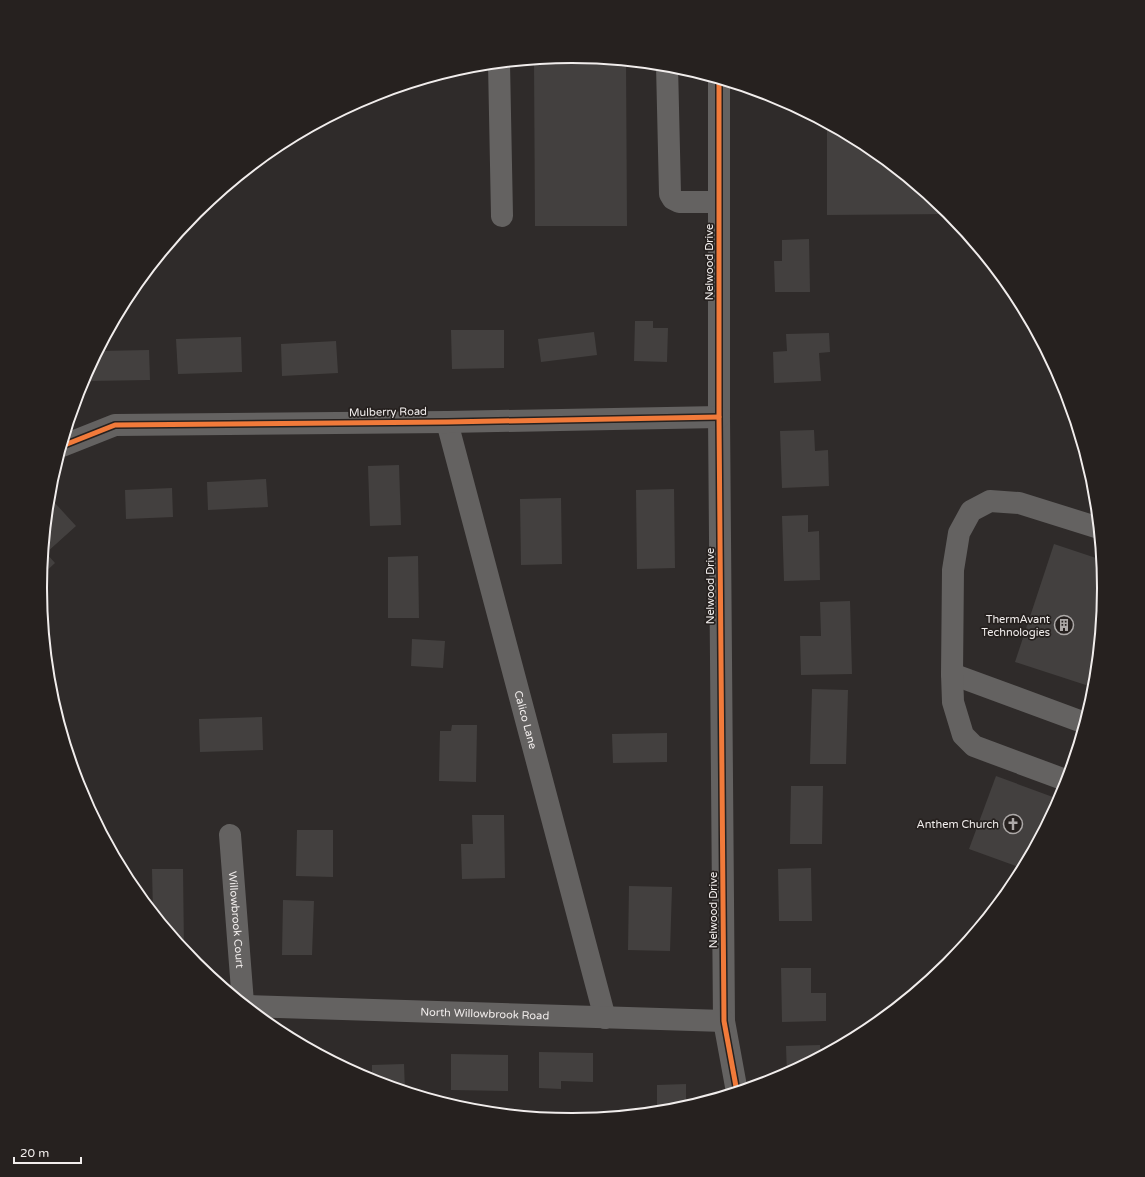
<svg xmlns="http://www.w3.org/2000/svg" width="1145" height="1177" font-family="'Varela Round',sans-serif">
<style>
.building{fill:#43403f}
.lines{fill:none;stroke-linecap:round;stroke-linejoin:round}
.minor{stroke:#646261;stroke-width:22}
.cycleway-casing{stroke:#26211f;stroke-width:8}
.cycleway{stroke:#f17a3a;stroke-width:5}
.labels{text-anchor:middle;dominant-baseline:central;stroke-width:3.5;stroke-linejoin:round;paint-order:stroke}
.street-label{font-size:11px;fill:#f1edec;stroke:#26211f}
.poi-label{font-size:11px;fill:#f1edec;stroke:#26211f;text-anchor:end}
.rim{fill:none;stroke:#f1edec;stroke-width:2}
</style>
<rect width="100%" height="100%" fill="#2f2b2a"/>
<g class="building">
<path d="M573,56L626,61L627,226H535L534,60Z"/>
<path d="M827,123L869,146L950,214L827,215Z"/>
<path d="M809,239L810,292H775L774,261H782V240Z"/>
<path d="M635,321H653V328H668L667,362L634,361Z"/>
<path d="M451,330H504V368L452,369Z"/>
<path d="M594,332L597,355L541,362L538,339Z"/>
<path d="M829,333L830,352L819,353L821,381L774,383L773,352L787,351L786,334Z"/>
<path d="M241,337L242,372L178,374L176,339Z"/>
<path d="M336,341L338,373L282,376L281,344Z"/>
<path d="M149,350L150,380L87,381V372L99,351Z"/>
<path d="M814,430L815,451L828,450L829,486L782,488L780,431Z"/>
<path d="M399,465L401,525L370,526L368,466Z"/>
<path d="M266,479L268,507L208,510L207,482Z"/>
<path d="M172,488L173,517L126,519L125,490Z"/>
<path d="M674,489L675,568L637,569L636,490Z"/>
<path d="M561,498L562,564L521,565L520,499Z"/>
<path d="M54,502L76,526L46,553L55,563L41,576L48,507Z"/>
<path d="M808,515V532L819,531L820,580L784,581L782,516Z"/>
<path d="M1054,544L1102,560L1105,589L1095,688L1015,662Z"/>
<path d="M418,556L419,618H388V557Z"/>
<path d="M850,601L852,674L801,675L800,636H821L820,602Z"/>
<path d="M412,639L445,641L443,668L411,666Z"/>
<path d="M812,689L848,690L846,764H810Z"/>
<path d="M262,717L263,750L200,752L199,719Z"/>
<path d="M452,725H477L476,782L439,781L440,731H451Z"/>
<path d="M667,733V762L613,763L612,734Z"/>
<path d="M996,776L1061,800L1024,869L969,849Z"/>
<path d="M791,786H823L822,844H790Z"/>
<path d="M472,815H504L505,878L462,879L461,844H473Z"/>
<path d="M297,830H333V877L296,876Z"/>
<path d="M811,868L812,921H779L778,869Z"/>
<path d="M152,869H183L184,951L153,912Z"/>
<path d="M629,886L672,887L670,951L628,950Z"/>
<path d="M283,900L314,901L312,955H282Z"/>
<path d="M781,968H811V993H826V1021L782,1022Z"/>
<path d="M820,1045L821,1057L787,1075L786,1046Z"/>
<path d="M539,1052L593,1053V1082L561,1081V1089L539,1088Z"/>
<path d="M451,1054L508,1055V1091L451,1090Z"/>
<path d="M404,1064L405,1091L372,1082V1065Z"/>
<path d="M686,1084V1108L676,1111L657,1113V1085Z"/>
</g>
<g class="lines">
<g class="minor">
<path d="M499,63L502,216"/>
<path d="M667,65L670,194L673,199L679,202H719"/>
<path d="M719,79V417L724,1021L737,1092"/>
<path id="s1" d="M447,422L605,1018"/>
<path d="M62,446L115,425L447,422L719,417"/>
<path d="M952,674L1085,723"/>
<path d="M1068,781L974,746L963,735L953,702L952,674L953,570L959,533L971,511L990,501L1019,503L1099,528"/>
<path id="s2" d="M230,835L243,1003"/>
<path id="s3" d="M246,1006L724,1021"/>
</g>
<g class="cycleway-casing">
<g id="cycleway">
<path d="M719,79V417L724,1021L737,1092"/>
<path d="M62,446L115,425L447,422L719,417"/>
</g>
</g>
<use href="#cycleway" class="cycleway"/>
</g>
<defs>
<g id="building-ring" transform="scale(1)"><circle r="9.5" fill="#26211f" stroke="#ada9a8" stroke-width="1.5"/><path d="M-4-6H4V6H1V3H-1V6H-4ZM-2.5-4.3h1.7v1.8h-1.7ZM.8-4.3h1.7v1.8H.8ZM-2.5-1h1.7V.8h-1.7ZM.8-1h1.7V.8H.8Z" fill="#ada9a8"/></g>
<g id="church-ring" transform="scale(1)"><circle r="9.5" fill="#26211f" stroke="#ada9a8" stroke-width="1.5"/><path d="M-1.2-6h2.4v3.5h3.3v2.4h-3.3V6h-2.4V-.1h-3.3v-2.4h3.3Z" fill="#ada9a8"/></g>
</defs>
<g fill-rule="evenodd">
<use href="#building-ring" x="1064" y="625"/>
<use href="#church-ring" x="1013" y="824"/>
</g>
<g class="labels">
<g class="street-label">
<text transform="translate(709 262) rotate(-90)">Nelwood Drive</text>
<text transform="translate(388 412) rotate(-1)">Mulberry Road</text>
<text transform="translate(710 586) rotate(-90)">Nelwood Drive</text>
<text stroke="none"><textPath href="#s1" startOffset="308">Calico Lane</textPath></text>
<text transform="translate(713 910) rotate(-90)">Nelwood Drive</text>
<text stroke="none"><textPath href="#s2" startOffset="85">Willowbrook Court</textPath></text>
<text stroke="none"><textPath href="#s3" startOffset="239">North Willowbrook Road</textPath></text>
</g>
<g class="poi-label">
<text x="1050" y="619">ThermAvant<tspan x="1050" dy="13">Technologies</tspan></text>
<text x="999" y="824">Anthem Church</text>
</g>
</g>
<path d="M0 0H1145V1177H0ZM47 588a525 525 0 1 1 1050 0a525 525 0 1 1-1050 0Z" fill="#26211f" fill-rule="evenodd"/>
<path class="rim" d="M47 588a525 525 0 1 1 1050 0a525 525 0 1 1-1050 0Z"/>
<path d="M14 1157v6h67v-6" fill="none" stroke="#f1edec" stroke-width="2"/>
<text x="20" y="1157" font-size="12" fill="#f1edec" stroke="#26211f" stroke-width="3" paint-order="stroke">20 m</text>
</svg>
